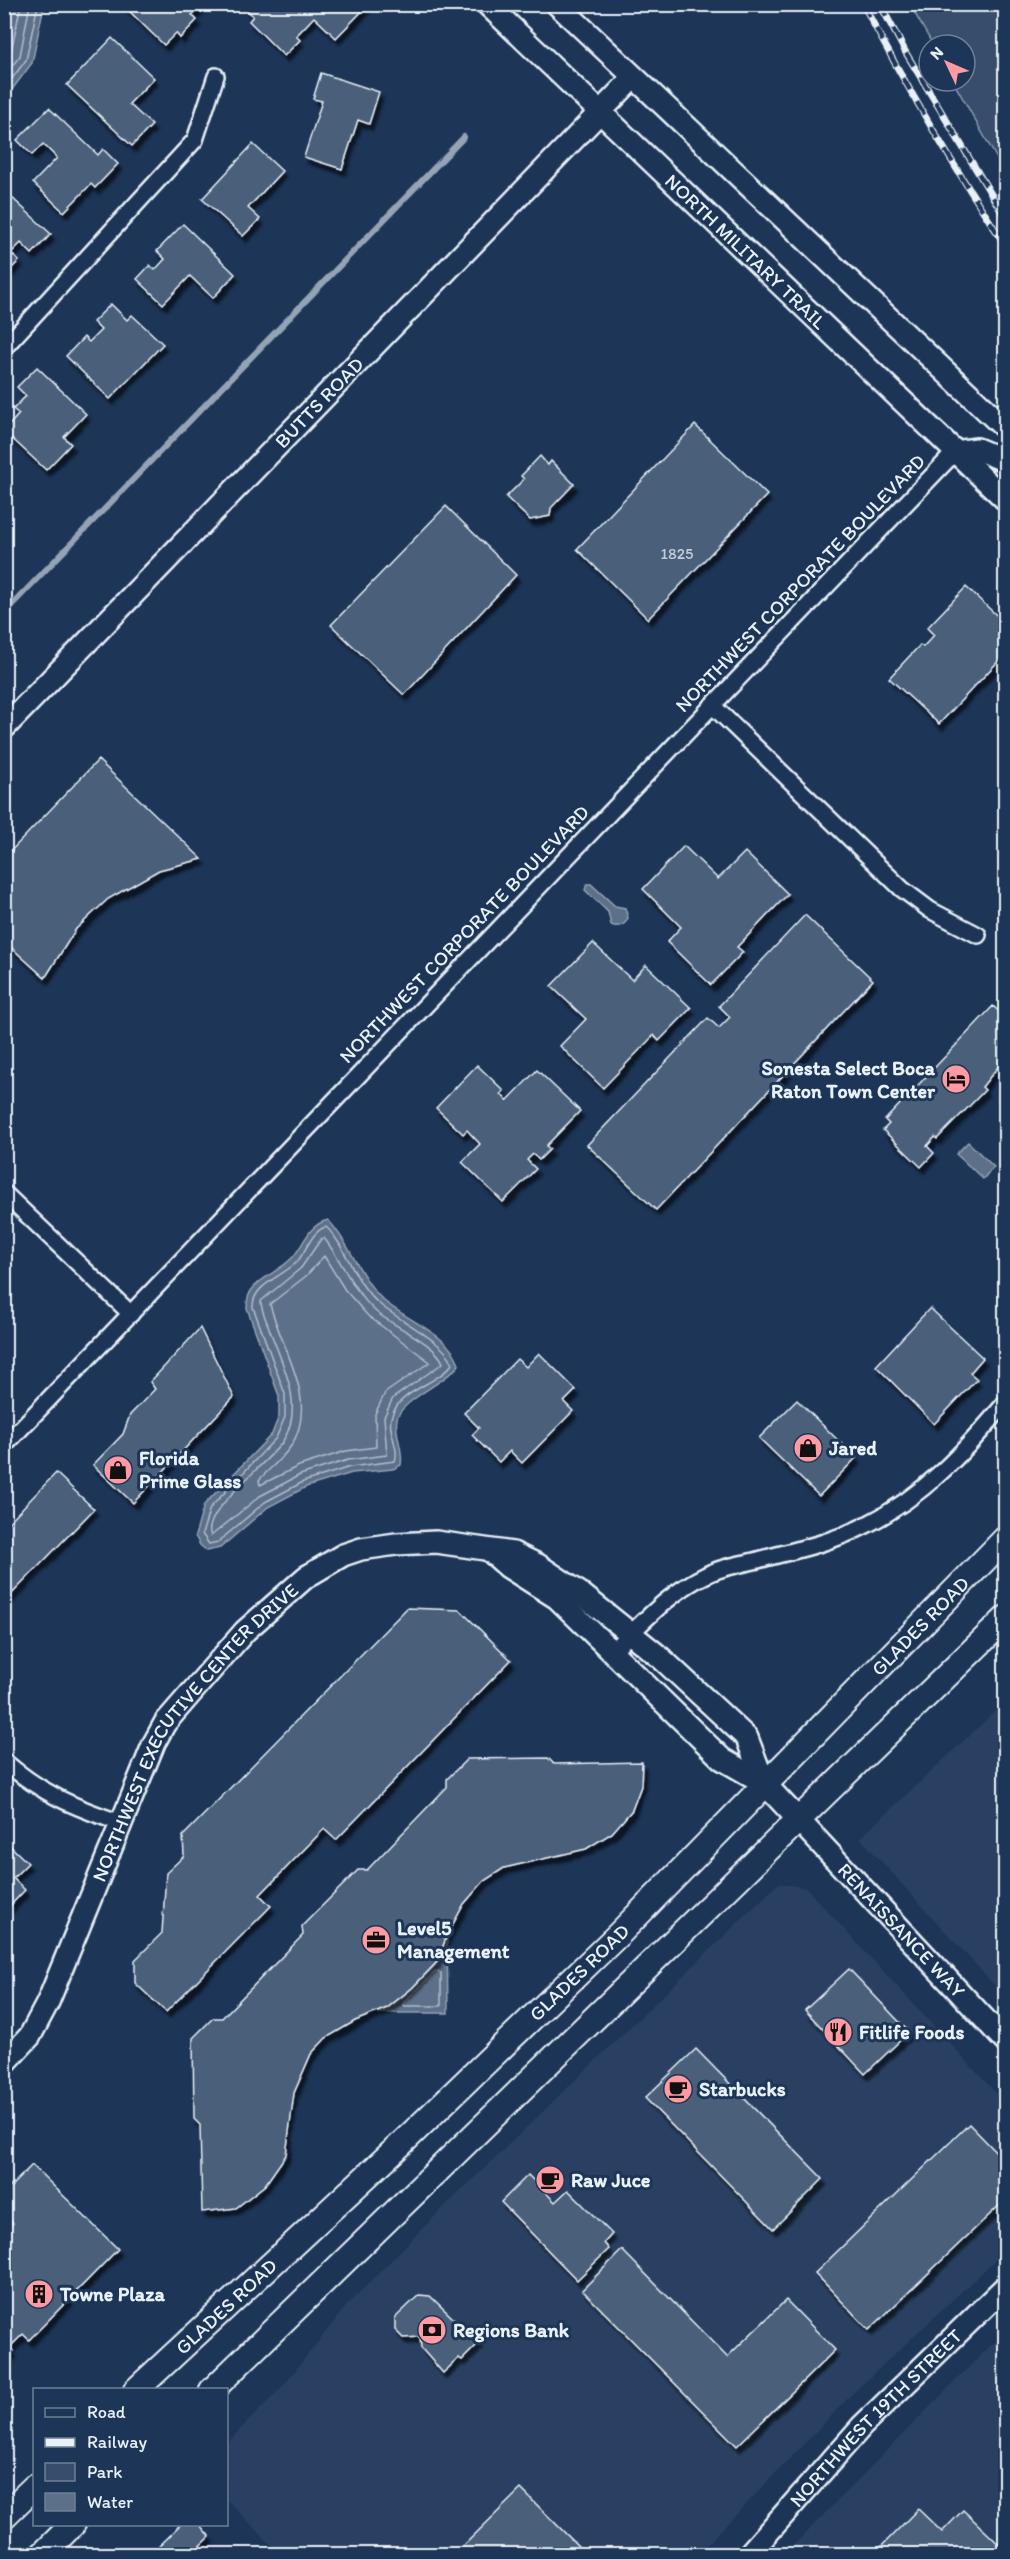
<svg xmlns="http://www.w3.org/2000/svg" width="1010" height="2559" font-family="Itim,sans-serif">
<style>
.built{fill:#2a4162}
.green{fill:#374d6c;stroke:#909fb2;stroke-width:1.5}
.water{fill:#5d7089;stroke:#95a4b5;stroke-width:1.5}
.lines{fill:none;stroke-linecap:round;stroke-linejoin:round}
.shore{stroke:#b0bdcc;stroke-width:1.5}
.stream{stroke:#95a4b5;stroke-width:6}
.building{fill:#495e7a;stroke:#e8f1f8;stroke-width:1.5;filter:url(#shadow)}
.street-casing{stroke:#e8f1f8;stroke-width:20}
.secondary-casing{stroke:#e8f1f8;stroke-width:26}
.primary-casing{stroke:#e8f1f8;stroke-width:28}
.street{stroke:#1d3557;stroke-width:15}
.secondary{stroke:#1d3557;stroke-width:21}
.primary{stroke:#1d3557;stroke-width:24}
.rail-casing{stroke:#e8f1f8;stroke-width:7}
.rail{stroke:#1d3557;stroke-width:4.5;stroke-dasharray:14;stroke-linecap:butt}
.labels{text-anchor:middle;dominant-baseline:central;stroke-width:6;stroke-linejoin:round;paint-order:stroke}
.number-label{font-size:16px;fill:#c0ccd8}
.street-label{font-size:20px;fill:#e8f1f8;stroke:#1d3557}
.poi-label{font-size:20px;font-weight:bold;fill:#e8f1f8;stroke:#1d3557;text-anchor:start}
</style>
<defs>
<filter id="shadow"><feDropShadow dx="3.5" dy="6" stdDeviation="1.5" flood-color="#0009"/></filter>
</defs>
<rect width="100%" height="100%" fill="#1d3557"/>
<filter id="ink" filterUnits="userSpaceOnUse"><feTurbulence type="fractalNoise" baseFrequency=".0167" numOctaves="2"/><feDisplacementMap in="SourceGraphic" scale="12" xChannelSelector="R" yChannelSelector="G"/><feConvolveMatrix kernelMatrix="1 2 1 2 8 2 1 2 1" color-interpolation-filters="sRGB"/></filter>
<g filter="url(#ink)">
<g class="built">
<path d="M1005,1702V1997L860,1838Z"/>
<path d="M779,1883L806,1888L1005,2103V2251L854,2392L698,2554H280L227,2500L226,2444L282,2387L349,2303L438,2213Z"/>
<path d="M1005,2332V2554H785L976,2360Z"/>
</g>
<path class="green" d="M910,5H1005V173L953,81H965V45H933Z"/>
<g class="water">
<path d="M5,4L44,5L32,63L5,99Z"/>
<path d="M587,884H591L615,906L625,908L628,918C625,926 618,928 611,925L608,912L585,890Z"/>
<path d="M968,1142L994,1167L983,1179L956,1154Z"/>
<path d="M328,1220C351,1244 359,1277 383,1300C404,1319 453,1336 459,1365C445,1383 400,1401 397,1419C394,1434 404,1449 401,1465L393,1469L352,1473L306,1487L268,1507L220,1548L207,1551L200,1545L195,1536L204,1505L272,1434L279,1416V1396L247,1308C247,1299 248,1293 255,1286C266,1275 282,1269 293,1257C305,1243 308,1225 328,1220Z"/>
<path d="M447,1935L448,2013H374C396,2004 423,1983 437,1962C441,1954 444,1943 447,1935Z"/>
</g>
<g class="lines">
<g class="shore">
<path d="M4,61L11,52L21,4"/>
<path d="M4,76L20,56L30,4"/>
<path d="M4,89L26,60L38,4"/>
<path d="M326,1227C347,1246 354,1285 382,1306C397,1319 450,1345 452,1364C437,1385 401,1389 392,1415C386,1429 400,1447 395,1461L350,1467L303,1482L265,1502L218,1542L209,1544L202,1534L210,1508L276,1438L285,1417V1394L253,1307C252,1285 283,1276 297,1262C306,1252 312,1230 326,1227Z"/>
<path d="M324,1238C342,1261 352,1289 374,1310C391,1326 435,1342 443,1363L393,1398L384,1417L387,1455L348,1460L300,1475L260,1496L211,1536C199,1513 271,1461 283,1441C306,1405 281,1362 269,1328C266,1319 261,1310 261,1301L301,1268L321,1239Z"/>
<path d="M324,1256L345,1290L368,1316L430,1362L385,1393L375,1414L376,1447L346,1451L299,1466L260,1485L259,1480C269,1469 283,1458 291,1446C320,1400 281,1349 270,1304L306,1276Z"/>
<path d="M436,1971L441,1973V2006H404V2002Z"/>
</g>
<path class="stream" d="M4,613L464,137"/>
</g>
<g class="building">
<path d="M122,4H203L192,15L197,20L180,38L176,33L164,45Z"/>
<path d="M241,4H369L336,38L314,17L296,36L300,40L284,56L249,21L253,16Z"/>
<path d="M112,38L154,78L129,104L152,125L132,146L67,85Z"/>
<path d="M321,73L379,92L369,124L358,120L342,169L304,157L322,101L313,99Z"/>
<path d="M49,108L98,155L103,149L118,164L95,188L91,184L64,212L33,183L57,158L43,144L32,155L17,140Z"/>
<path d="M253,144L282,171L248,208L260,219L243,236L202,199Z"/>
<path d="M9,195L51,234L32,254L21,243L11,253L19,261L4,276V200Z"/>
<path d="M183,224L235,274L213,298L190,276L163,304L137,279L150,265L155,270L165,259L157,251Z"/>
<path d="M111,304L127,320L132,315L163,344L110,399L66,356L84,337L89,342L101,330L93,322Z"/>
<path d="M37,367L86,414L64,437L71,444L46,470L4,431L19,414L13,409L26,396L17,387Z"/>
<path d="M695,425L767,495L648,619L577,549Z"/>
<path d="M540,456L548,465L551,461L574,484L551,508L550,516L530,520L506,497L524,479L521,476Z"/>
<path d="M446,506L516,575L404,695L331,625Z"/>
<path d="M966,587L1006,624V653L939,724L889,678L920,645L923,647L934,635L927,628Z"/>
<path d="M98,760L202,859L159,870L108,899L76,929L45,978L4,941V858Z"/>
<path d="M684,846L718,879L745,852L788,894L737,947L743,952L711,985L667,942L681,927L643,889Z"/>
<path d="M805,915L873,980L656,1210L587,1145L708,1018L719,1028L730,1017L719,1006Z"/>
<path d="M593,943L632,980L646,965L691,1008L659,1041L654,1035L603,1088L560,1046L586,1019L551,986Z"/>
<path d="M993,1006L1006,1018V1067L1001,1063L982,1087L985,1090L937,1139L935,1137L927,1146L934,1153L921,1167L883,1130L889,1124L885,1120Z"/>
<path d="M477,1065L504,1091L501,1094L507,1101L537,1070L580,1111L546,1146L550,1149L539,1160L533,1154L527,1160L536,1169L503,1202L462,1162L480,1144L467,1130L463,1134L436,1108Z"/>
<path d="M930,1308L983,1358L970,1373L977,1379L934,1424L876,1366Z"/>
<path d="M200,1328L234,1397L133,1503L93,1465L123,1434L130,1415L155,1389L150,1382Z"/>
<path d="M539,1353L576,1390L564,1402L573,1411L522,1463L510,1451L499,1462L472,1435L479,1428L464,1413L517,1359L526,1367Z"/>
<path d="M797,1400L856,1458L819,1496L759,1438Z"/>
<path d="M56,1473L94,1509L4,1602V1527Z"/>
<path d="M407,1608L460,1610L511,1660L336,1840L324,1829L260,1895L271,1906L166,2012L135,1983V1960L162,1933L166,1873L184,1856L183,1836Z"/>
<path d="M548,1758L554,1764L642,1762L641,1786L632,1810L612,1833L586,1849L504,1868L484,1881L464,1904L447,1935L437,1962L412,1988L387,2008L355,2021L326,2038L311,2054L294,2093L286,2155L265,2185L236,2208L202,2212L200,2125L194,2119L193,2038L213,2018H222L303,1935L302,1926L358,1870H367L447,1787V1779L467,1759Z"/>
<path d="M4,1840L28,1863L13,1878L25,1890L4,1912Z"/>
<path d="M849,1969L909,2032L865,2074L805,2010Z"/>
<path d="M696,2049L823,2179L773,2229L645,2098Z"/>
<path d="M969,2124L1006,2162V2199L869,2330L815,2273Z"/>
<path d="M32,2165L118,2249L29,2340L23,2334L9,2348L13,2351L4,2360V2232L13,2223L4,2215V2193Z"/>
<path d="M528,2175L555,2202L568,2190L612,2234L604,2243L609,2249L577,2280L501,2202Z"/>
<path d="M622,2250L727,2357L786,2300L835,2350L737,2446L582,2290Z"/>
<path d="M419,2295L430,2296L479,2343L462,2360L459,2358L443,2373L421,2348L420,2337L403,2338L395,2330V2318Z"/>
<path d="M521,2489L586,2554H455Z"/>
<path d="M918,2509L942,2532L963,2510L1006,2551V2554H874Z"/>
<path d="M181,2524H199L210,2537L192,2554H150Z"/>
</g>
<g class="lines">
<g class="street-casing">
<g id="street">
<path d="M4,348L195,140L216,76"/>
<path d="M712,705L902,889L930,910L978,935"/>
<path d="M4,1193L131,1314"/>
<path d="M4,1446L955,452"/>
<path d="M621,1643C647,1618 672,1591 706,1575C720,1567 738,1565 754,1561C792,1551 831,1543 866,1525C924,1496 965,1451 1006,1402"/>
<path d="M4,1761C42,1794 74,1807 121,1823"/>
</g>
</g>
<g class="secondary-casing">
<g id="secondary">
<path id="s1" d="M487,4L1006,500"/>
<path d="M557,4L1006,429"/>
<path d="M955,452L977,449L1006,461"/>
<path id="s2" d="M4,728L633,78"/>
<path id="s3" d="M491,1552L508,1567L557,1598L722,1759L764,1783L1006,2042"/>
<path id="s4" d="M4,2064L30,2036L48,2002L154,1743L165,1723L245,1631L306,1577L343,1555L361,1549L396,1544L436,1542L513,1553L538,1565L580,1593L661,1658L747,1738L764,1783"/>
<path id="s5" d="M749,2554L862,2426L1006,2286"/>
</g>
</g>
<g class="primary-casing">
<g id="primary">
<path id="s6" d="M136,2390L399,2146L620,1933L1006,1538"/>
<path d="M212,2390L1006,1618"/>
<path d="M4,2516L34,2487"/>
<path d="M43,2554L73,2524"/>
</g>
</g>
<use href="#street" class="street"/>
<use href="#secondary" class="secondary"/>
<use href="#primary" class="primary"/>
<g class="rail-casing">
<g id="rail">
<path d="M863,4C907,88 954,168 1006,246"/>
<path d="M880,4L906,53L1006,219"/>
</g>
</g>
<use href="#rail" class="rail"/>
</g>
</g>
<defs>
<g id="hotel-disc" transform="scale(1.5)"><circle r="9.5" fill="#ff9aa2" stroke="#1d3557"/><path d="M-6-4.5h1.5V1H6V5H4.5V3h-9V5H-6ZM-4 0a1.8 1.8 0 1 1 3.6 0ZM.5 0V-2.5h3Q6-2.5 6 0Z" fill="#111"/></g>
<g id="shop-disc" transform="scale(1.5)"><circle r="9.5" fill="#ff9aa2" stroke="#1d3557"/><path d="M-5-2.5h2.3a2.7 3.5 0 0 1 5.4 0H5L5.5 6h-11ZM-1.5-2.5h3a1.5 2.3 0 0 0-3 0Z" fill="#111"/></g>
<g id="office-disc" transform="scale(1.5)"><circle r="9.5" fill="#ff9aa2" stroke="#1d3557"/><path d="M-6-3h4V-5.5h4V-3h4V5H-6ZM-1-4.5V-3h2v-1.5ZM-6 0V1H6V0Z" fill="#111"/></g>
<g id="restaurant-disc" transform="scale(1.5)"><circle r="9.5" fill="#ff9aa2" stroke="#1d3557"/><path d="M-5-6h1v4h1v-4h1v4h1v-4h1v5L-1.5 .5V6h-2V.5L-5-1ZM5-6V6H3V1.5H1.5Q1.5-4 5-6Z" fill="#111"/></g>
<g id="cafe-disc" transform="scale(1.5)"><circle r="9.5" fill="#ff9aa2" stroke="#1d3557"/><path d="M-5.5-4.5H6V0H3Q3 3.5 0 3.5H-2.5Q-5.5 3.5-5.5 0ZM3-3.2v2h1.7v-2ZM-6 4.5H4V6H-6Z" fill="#111"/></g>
<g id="building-disc" transform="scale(1.5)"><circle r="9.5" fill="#ff9aa2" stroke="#1d3557"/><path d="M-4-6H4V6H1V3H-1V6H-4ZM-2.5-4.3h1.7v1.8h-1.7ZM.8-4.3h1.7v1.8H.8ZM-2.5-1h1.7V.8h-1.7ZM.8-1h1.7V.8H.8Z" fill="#111"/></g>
<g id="bank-disc" transform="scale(1.5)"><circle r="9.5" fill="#ff9aa2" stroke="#1d3557"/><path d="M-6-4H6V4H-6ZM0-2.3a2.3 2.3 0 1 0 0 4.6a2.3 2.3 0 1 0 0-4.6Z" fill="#111"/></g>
</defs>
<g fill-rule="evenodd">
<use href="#hotel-disc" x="956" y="1079"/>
<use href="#shop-disc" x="808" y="1448"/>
<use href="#shop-disc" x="118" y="1470"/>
<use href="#office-disc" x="376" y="1940"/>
<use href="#restaurant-disc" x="838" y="2032"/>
<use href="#cafe-disc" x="678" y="2089"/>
<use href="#cafe-disc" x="550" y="2180"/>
<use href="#building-disc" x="39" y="2294"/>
<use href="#bank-disc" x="432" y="2330"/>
</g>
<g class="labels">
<g class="number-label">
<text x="677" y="553">1825</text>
</g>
<g class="street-label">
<text stroke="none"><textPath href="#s1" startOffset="358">NORTH MILITARY TRAIL</textPath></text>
<text stroke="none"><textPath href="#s2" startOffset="453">BUTTS ROAD</textPath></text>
<text transform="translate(800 583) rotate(-46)">NORTHWEST CORPORATE BOULEVARD</text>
<text transform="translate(464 934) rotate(-46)">NORTHWEST CORPORATE BOULEVARD</text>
<text stroke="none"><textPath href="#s6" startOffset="1095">GLADES ROAD</textPath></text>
<text stroke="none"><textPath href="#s4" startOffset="388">NORTHWEST EXECUTIVE CENTER DRIVE</textPath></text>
<text stroke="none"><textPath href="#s3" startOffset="561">RENAISSANCE WAY</textPath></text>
<text stroke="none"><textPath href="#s6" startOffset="609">GLADES ROAD</textPath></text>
<text stroke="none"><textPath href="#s6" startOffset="123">GLADES ROAD</textPath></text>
<text stroke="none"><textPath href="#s5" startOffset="186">NORTHWEST 19TH STREET</textPath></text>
</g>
<g class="poi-label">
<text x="935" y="1068" text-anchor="end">Sonesta Select Boca<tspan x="935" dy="23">Raton Town Center</tspan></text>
<text x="829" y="1448">Jared</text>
<text x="139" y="1458">Florida<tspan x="139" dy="23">Prime Glass</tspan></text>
<text x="397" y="1928">Level5<tspan x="397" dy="23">Management</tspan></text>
<text x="859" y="2032">Fitlife Foods</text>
<text x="699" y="2089">Starbucks</text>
<text x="571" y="2180">Raw Juce</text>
<text x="60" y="2294">Towne Plaza</text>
<text x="453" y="2330">Regions Bank</text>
</g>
</g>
<rect width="1010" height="2559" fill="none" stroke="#1d3557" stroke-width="24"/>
<rect x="12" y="12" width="986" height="2535" fill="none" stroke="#e8f1f8" stroke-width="2" filter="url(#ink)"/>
<rect x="33" y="2388" width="195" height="138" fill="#1d3557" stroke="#6e8097" stroke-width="1.5"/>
<rect x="45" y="2408" width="30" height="9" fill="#1d3557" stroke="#6e8097" stroke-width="1.5"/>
<text x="87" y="2418" font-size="18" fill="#e8f1f8">Road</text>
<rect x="45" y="2438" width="30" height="9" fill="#e8f1f8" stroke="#6e8097" stroke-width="1.5"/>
<text x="87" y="2448" font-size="18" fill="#e8f1f8">Railway</text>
<rect x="45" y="2463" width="30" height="18" fill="#374d6c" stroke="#6e8097" stroke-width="1.5"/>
<text x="87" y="2478" font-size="18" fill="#e8f1f8">Park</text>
<rect x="45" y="2493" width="30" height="18" fill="#5d7089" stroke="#6e8097" stroke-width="1.5"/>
<text x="87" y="2508" font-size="18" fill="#e8f1f8">Water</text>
<g transform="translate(947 63) rotate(314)"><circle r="28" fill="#1d3557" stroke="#6e8097" stroke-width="1.5"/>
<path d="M0-4.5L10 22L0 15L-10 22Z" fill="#ff9aa2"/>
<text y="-9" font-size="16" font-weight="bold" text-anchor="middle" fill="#e8f1f8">N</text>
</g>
</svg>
